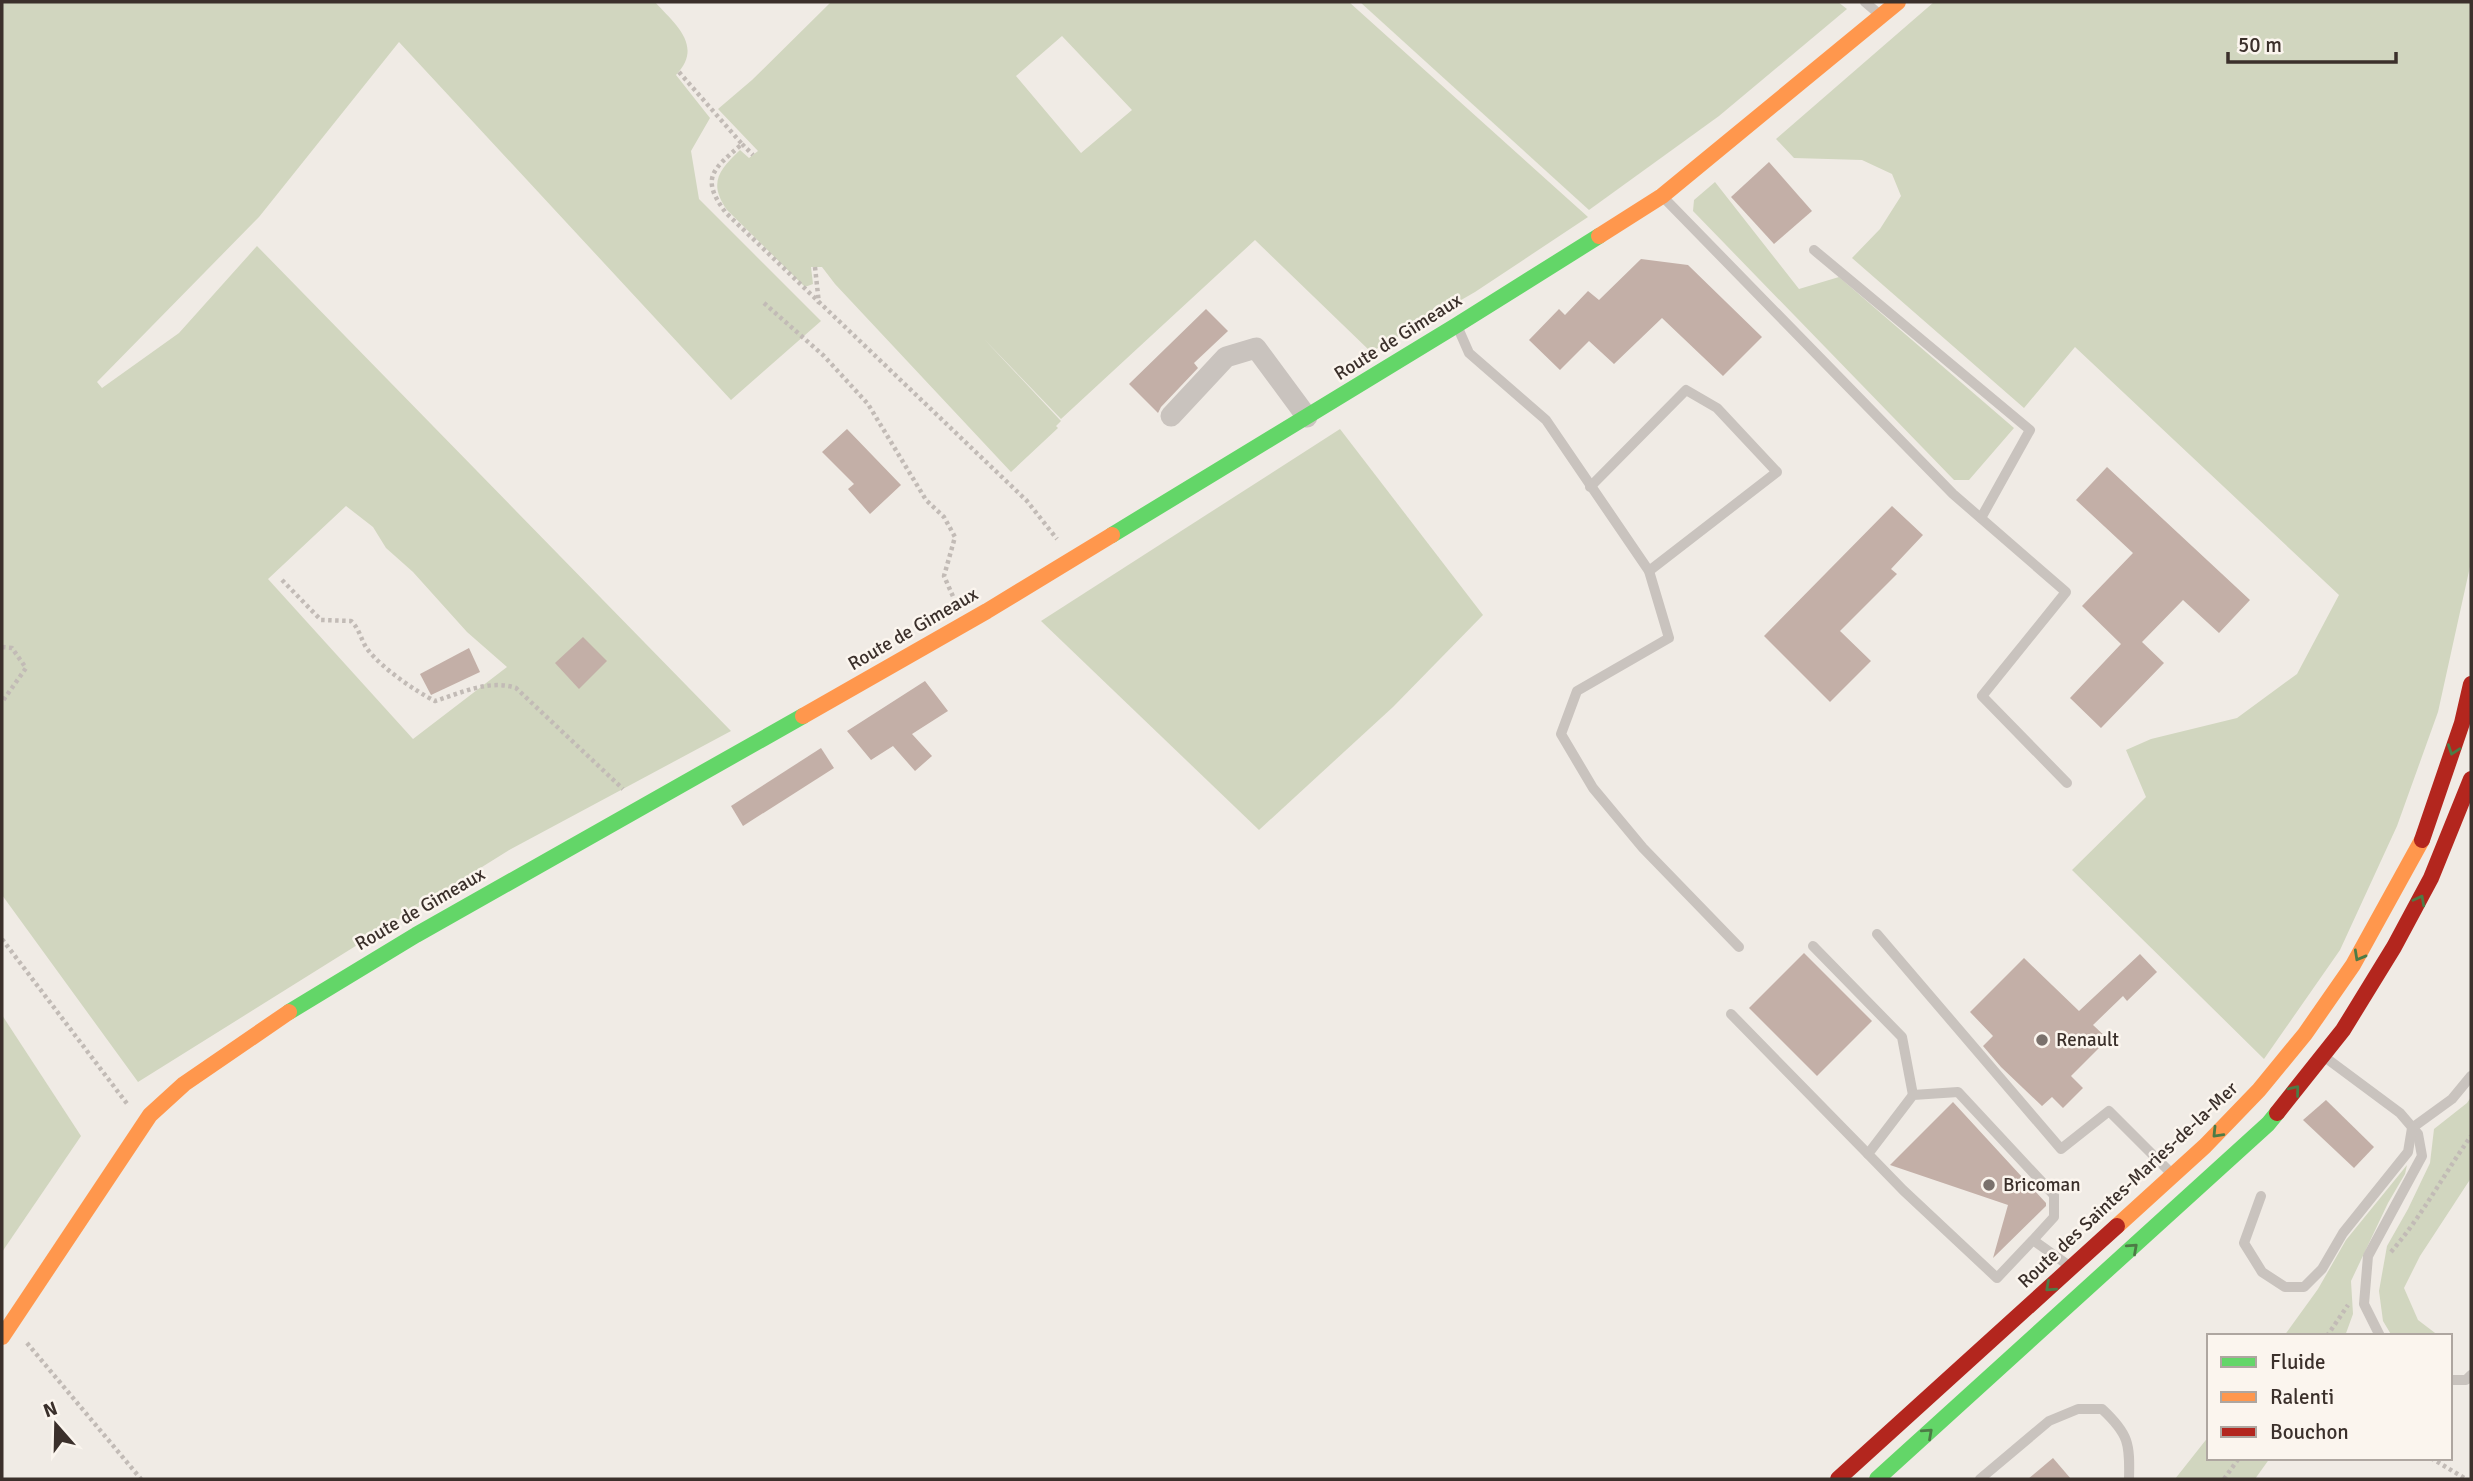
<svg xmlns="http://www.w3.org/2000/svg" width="2473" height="1481" font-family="Signika,sans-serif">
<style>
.green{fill:#d1d6bf;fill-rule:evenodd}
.building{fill:#c3afa7}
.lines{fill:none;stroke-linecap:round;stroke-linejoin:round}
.path{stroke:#c2bbb6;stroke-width:4.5;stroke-dasharray:3.5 3.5;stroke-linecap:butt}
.lane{stroke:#c9c3be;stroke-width:10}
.street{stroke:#c9c3be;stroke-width:21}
.fast{stroke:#63d668;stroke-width:16}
.slow{stroke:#ff974d;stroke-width:16}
.jam{stroke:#b3261e;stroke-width:16}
.oneway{stroke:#4d7b46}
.poi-dot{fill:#7a716c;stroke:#fbf5ee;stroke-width:2.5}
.labels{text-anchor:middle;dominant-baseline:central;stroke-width:5;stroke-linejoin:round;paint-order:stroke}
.street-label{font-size:19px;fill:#3b302b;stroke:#fbf5ee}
.poi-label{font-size:19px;fill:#3b302b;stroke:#fbf5ee;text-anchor:start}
</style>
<rect width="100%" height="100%" fill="#f0ebe5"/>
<g class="green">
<path d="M2,2H655C675,24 704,46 676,75L710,118L691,151L699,199L821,321L731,400L399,42L259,217L97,382L102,388L179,333L257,246L731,731L511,849L138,1082L2,895ZM346,506L373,527L386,548L413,572L467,632L507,667L413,739L268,579Z"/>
<path d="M831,2H1349L1588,217L1475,292L1371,352L1255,240L1061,419L983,338L1061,421L1056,426L1058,428L1011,472L835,284L822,267H811L813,284L805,287L727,210C708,183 719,170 740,150L749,158L758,151L718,109L752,80ZM1062,36L1132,110L1081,153L1016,76Z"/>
<path d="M1360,2H1838L1847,9L1719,116L1589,210Z"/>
<path d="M1934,2H2471V562L2438,712L2397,826L2340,950L2264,1059L2072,870L2146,797L2126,750L2151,739L2237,718L2297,674L2339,595L2075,347L2024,408L1852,258L1880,229L1901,196L1892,174L1862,160L1794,158L1776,139Z"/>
<path d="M1715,182L1799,289L1839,277L2014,428L1969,480H1954L1693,211L1694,200Z"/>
<path d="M1340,429L1483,615L1393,707L1259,830L1041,621Z"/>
<path d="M2,1015L81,1136L2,1252Z"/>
<path d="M2471,1097V1178L2420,1256L2404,1288L2418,1320L2439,1336H2392L2383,1321L2379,1291L2387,1246L2408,1209L2430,1163L2434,1129L2467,1103Z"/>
<path d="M2407,1165L2405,1174L2388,1203L2351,1281L2353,1314L2345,1336H2284L2318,1289L2346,1240Z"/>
<path d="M2209,1436V1458H2270L2255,1479H2175Z"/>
</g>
<g class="building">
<path d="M1769,162L1812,211L1774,244L1731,197Z"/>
<path d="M1641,259L1688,265L1762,337L1723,376L1662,318L1614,364L1589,341L1560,370L1529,340L1559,309L1565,315L1588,291L1599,300Z"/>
<path d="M1206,309L1228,331L1194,363L1198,368L1161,407L1158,413L1129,384Z"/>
<path d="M847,429L901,485L870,514L848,489L854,484L822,452Z"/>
<path d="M2107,467L2250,600L2219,633L2183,600L2142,642L2164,663L2101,728L2070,698L2121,644L2082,606L2133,553L2076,500Z"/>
<path d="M1892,506L1923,535L1891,569L1897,574L1840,631L1871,661L1830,702L1764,636Z"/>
<path d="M583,637L607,661L579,689L555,663Z"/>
<path d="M469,648L480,672L431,695L420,674Z"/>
<path d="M925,681L948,711L912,734L932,756L915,771L893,746L871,760L847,731Z"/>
<path d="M821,748L834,768L743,826L731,806Z"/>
<path d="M1804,953L1872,1021L1817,1076L1749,1008Z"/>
<path d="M2140,954L2157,972L2127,1001L2123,996L2093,1025L2108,1039L2071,1076L2083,1088L2063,1108L2052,1097L2042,1106L2001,1067L1983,1046L1993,1036L1970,1012L2024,958L2079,1011Z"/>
<path d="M2326,1100L2374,1147L2354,1168L2303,1120Z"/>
<path d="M1953,1102L2046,1203V1206L1993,1258L2008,1205L1890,1165Z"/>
<path d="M2053,1458L2071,1479H2028Z"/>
</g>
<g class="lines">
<g class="path">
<path d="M679,72L742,144C712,170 700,178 726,213L1027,501L1057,539"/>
<path d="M742,144L753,155"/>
<path d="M815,267L819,304"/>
<path d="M764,303L824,356L868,404L926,500L944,517L955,537L944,576L955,601"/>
<path d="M282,580L321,620L351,621C360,629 361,641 368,650C382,668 415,691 435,701C461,693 489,679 516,688L623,789"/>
<path d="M2,647L12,648L26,668L2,702"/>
<path d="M2,939L128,1105"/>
<path d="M2391,1252C2422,1216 2444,1174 2471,1136"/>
<path d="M2327,1336L2348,1305"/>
<path d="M27,1343L141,1479"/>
<path d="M2431,1458L2466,1479"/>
<path d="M2224,1479L2239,1458"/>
</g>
<g class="lane">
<path d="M1865,2L1879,14"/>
<path d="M1664,198L1953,494L2066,592L1982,696L2067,783"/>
<path d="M1814,250L2030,430L1981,518"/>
<path d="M1458,328L1469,353L1546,420L1649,571L1669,638L1577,691L1561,734L1593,788L1643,848L1739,947"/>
<path d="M1590,487L1686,390L1717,408L1777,472L1649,571"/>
<path d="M1877,934L2061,1149L2109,1111L2170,1172"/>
<path d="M1813,946L1902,1037L1913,1095"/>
<path d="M1731,1014L1868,1154"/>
<path d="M2326,1058L2400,1113L2418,1134L2422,1156L2368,1256L2364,1304L2380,1336"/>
<path d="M2261,1196L2244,1243L2262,1272L2285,1287H2304L2322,1269L2343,1233L2408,1152L2412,1128L2452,1099L2471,1076"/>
<path d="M2033,1240L1997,1278L1903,1190L1868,1154L1913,1095L1958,1092L2054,1195V1217L2033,1240L2068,1265"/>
<path d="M2450,1380H2466L2471,1375"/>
<path d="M1980,1479L2049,1421L2078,1409H2102C2129,1434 2130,1444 2129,1479"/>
</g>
<path class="street" d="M1171,416L1226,357L1256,348L1307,417"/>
<g class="fast">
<path d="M1112,535L1457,325L1599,236"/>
<path d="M289,1012L416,935L803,716"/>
<path d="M1877,1479L2268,1124L2277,1113"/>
</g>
<g class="slow">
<path d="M1599,236L1662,196L1898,2"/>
<path d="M803,716L987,611L1112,535"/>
<path d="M2117,1226L2205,1146L2259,1090L2305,1034L2353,965L2422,840"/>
<path d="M2,1337L150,1115L184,1084L289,1012"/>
</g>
<g class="jam">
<path d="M2422,840L2462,723L2471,684"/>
<path d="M2277,1113L2343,1030L2394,947L2431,878L2471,779"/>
<path d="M1838,1479L2117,1226"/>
</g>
</g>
<defs><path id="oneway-chevron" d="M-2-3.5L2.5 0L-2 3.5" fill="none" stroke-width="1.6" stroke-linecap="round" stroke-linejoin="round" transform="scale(1.75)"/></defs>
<g class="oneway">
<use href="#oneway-chevron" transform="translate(2453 750) rotate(109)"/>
<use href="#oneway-chevron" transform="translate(2420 900) rotate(-62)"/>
<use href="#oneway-chevron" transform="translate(2359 956) rotate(119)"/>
<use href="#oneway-chevron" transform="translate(2295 1090) rotate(-51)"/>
<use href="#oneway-chevron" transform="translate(2217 1133) rotate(134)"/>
<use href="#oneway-chevron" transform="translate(2133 1248) rotate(-42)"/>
<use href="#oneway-chevron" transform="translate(2050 1287) rotate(138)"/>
<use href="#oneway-chevron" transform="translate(1928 1433) rotate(-42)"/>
</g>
<g class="poi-dot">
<circle cx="2042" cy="1040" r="7"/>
<circle cx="1989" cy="1185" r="7"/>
</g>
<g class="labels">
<g class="street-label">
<text transform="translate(1398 337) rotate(-32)">Route de Gimeaux</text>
<text transform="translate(913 629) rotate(-30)">Route de Gimeaux</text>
<text transform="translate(420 909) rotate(-30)">Route de Gimeaux</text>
<text transform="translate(2128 1185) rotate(-43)">Route des Saintes-Maries-de-la-Mer</text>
</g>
<g class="poi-label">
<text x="2056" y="1040">Renault</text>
<text x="2003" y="1185">Bricoman</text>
</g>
</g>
<rect width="2473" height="1481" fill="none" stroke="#3b302b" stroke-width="7"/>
<rect x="2207" y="1334" width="245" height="126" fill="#fbf5ee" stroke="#aea6a0" stroke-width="2"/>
<rect x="2221" y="1357" width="35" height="10" fill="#63d668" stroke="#aea6a0" stroke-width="2"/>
<text x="2270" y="1369" font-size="21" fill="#3b302b">Fluide</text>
<rect x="2221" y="1392" width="35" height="10" fill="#ff974d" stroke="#aea6a0" stroke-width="2"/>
<text x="2270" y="1404" font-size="21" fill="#3b302b">Ralenti</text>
<rect x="2221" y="1427" width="35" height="10" fill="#b3261e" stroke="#aea6a0" stroke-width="2"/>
<text x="2270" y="1439" font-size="21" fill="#3b302b">Bouchon</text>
<g transform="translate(56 1425) rotate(340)" stroke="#fbf5ee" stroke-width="5" paint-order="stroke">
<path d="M0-5L12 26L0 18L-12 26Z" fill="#3b302b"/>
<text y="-10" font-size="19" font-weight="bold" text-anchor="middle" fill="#3b302b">N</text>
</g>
<path d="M2228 52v10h168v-10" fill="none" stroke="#3b302b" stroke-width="3.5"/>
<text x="2238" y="52" font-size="21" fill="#3b302b" stroke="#fbf5ee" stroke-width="5" paint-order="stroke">50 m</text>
</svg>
